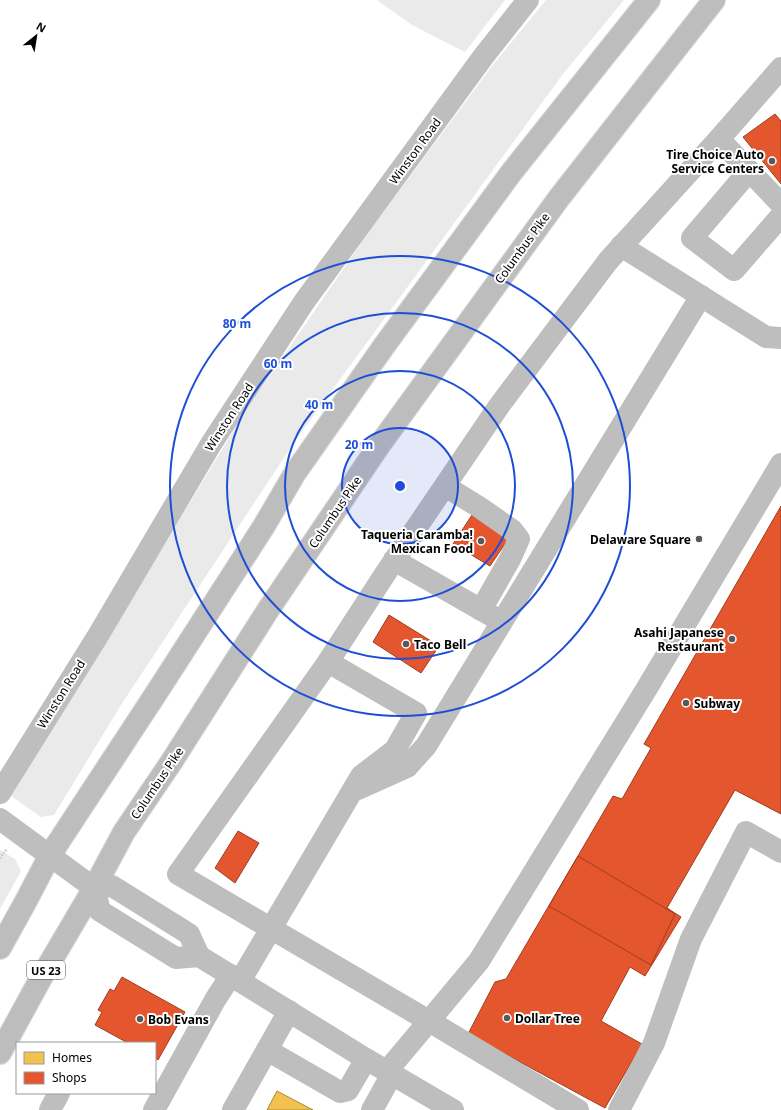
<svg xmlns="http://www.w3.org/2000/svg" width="781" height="1110" font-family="'Noto Sans',sans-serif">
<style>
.green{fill:#eaeaea}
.homes{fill:#f2c14e;stroke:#a98737}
.shops{fill:#e4572e;stroke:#a03d20}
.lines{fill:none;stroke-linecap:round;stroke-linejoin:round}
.highway-casing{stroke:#dbdbdb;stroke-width:24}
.path{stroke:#b8b8b8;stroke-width:2.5;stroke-dasharray:1 2;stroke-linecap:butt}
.minor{stroke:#bebebe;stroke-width:22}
.highway{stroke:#bdbdbd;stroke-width:22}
.ring{fill:none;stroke:#1d4ed8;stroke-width:2}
.poi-dot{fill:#595959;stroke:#fff;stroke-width:1.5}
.labels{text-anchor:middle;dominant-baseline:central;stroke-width:4;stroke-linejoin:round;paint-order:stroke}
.shield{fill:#fff;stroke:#4c4c4c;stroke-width:1}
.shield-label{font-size:11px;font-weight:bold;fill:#000}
.street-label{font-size:12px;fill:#000;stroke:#fff}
.poi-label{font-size:12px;font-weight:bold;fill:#000;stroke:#fff;text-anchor:end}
.centre{fill:#1d4ed8;stroke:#fff;stroke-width:2}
.ring-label{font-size:12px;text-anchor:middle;font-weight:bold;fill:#1d4ed8;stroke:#fff;stroke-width:4;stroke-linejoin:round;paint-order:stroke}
</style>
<rect width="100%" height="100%" fill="#fff"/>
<g class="green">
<path d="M377,0H505L465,52L412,25Z"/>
<path d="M546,0H624L563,74L295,441L121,705L54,815L41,817L11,796L245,412L368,233L492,66Z"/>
<path d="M0,850L15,859L21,871L0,909Z"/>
</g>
<path class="homes" d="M277,1091L313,1110H267Z"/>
<g class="shops">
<path d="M775,114L781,121V184L743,137Z"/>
<path d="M781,506V814L735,790L667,908L681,917L645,976L630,967L601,1021L642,1044L605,1108L468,1034L495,982L506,979L613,796L622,799L651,748L644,744Z"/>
<path d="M472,515L509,538L490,566L453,544Z"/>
<path d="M389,615L439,646L421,673L373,642Z"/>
<path d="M238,831L259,843L235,883L215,868Z"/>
<path d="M578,856L675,914L651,965L549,906Z"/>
<path d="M122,977L185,1012L158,1060L155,1058V1043H128L95,1025L102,1012L98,1010L110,989L114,991Z"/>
</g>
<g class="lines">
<g class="highway-casing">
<g id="highway">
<path d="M0,948L26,901L50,855L157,692L264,526L295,473L384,346L511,173L649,0"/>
<path d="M0,1053L41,978L94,888L124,832L172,761L268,610L378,447L559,198L714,0"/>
</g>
</g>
<path class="path" d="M0,858L7,849"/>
<g class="minor">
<path d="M719,139L781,204"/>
<path d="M749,171L692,238L734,270L781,216"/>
<path d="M621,246L766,337L781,338"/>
<path d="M445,486L479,507L512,530L519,539L510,559L481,610"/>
<path d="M394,560L492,616"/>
<path d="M328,662L178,874L429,1021L387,1071"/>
<path d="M358,789L407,767L426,746L701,296"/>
<path d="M0,793L99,634L211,444L304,302L483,57L528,0"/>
<path d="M0,819L94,888"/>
<path d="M94,888L100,911L176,958L199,956L366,1059L453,1110"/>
<path d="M94,888L112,886L189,934L199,956"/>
<path d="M240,981L361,776L395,750L416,713L328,662L385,574L499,406L608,261L719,139L781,68"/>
<path d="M267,1050L340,1092L348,1090L366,1059"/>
<path d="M50,1110L59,1093"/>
<path d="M154,1110L215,1000L231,975"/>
<path d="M233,1110L289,1011"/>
<path d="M372,1110L392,1074"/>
<path d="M578,1110L429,1021L479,961L647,688L781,464"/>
<path d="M619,1110L654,1043L691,939L746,832L781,852"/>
</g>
<use href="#highway" class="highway"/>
</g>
<circle cx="400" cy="486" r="58" fill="#1d4ed8" fill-opacity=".12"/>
<g class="ring">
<circle cx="400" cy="486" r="58"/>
<circle cx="400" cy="486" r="115"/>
<circle cx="400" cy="486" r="173"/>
<circle cx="400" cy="486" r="230"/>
</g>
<g class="poi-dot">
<circle cx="772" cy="161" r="4"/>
<circle cx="699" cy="539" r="4"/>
<circle cx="481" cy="541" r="4"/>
<circle cx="732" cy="639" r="4"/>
<circle cx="406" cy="644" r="4"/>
<circle cx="686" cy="703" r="4"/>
<circle cx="507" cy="1018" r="4"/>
<circle cx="140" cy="1019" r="4"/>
</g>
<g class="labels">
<rect class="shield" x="27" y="961" width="38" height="18" rx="3"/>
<g class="shield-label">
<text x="46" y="970">US 23</text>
</g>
<g class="street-label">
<text transform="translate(415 151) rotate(-54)">Winston Road</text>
<text transform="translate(522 248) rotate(-54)">Columbus Pike</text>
<text transform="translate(229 417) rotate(-57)">Winston Road</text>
<text transform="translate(335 512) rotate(-56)">Columbus Pike</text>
<text transform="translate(61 694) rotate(-58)">Winston Road</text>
<text transform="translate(157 783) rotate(-56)">Columbus Pike</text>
</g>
<g class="poi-label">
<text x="764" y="154">Tire Choice Auto<tspan x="764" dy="14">Service Centers</tspan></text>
<text x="473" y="534">Taqueria Caramba!<tspan x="473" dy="14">Mexican Food</tspan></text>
<text x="691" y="539">Delaware Square</text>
<text x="724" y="632">Asahi Japanese<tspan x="724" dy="14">Restaurant</tspan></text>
<text x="414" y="644" text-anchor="start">Taco Bell</text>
<text x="694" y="703" text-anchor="start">Subway</text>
<text x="515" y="1018" text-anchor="start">Dollar Tree</text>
<text x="148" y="1019" text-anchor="start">Bob Evans</text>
</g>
</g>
<circle cx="400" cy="486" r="6" class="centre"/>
<g class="ring-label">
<text x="237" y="328">80 m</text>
<text x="278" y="368">60 m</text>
<text x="319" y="409">40 m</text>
<text x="359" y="449">20 m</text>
</g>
<rect x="16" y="1042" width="140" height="52" fill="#ffffff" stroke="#999999"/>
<rect x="24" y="1052" width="20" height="12" fill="#f2c14e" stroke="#999999"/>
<text x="52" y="1062" font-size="12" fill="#000000">Homes</text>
<rect x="24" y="1072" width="20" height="12" fill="#e4572e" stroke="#999999"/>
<text x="52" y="1082" font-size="12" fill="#000000">Shops</text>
<g transform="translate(36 36) rotate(30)" stroke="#ffffff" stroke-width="3" paint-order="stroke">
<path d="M0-3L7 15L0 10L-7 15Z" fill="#000000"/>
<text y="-6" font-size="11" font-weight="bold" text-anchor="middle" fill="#000000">N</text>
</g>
</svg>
